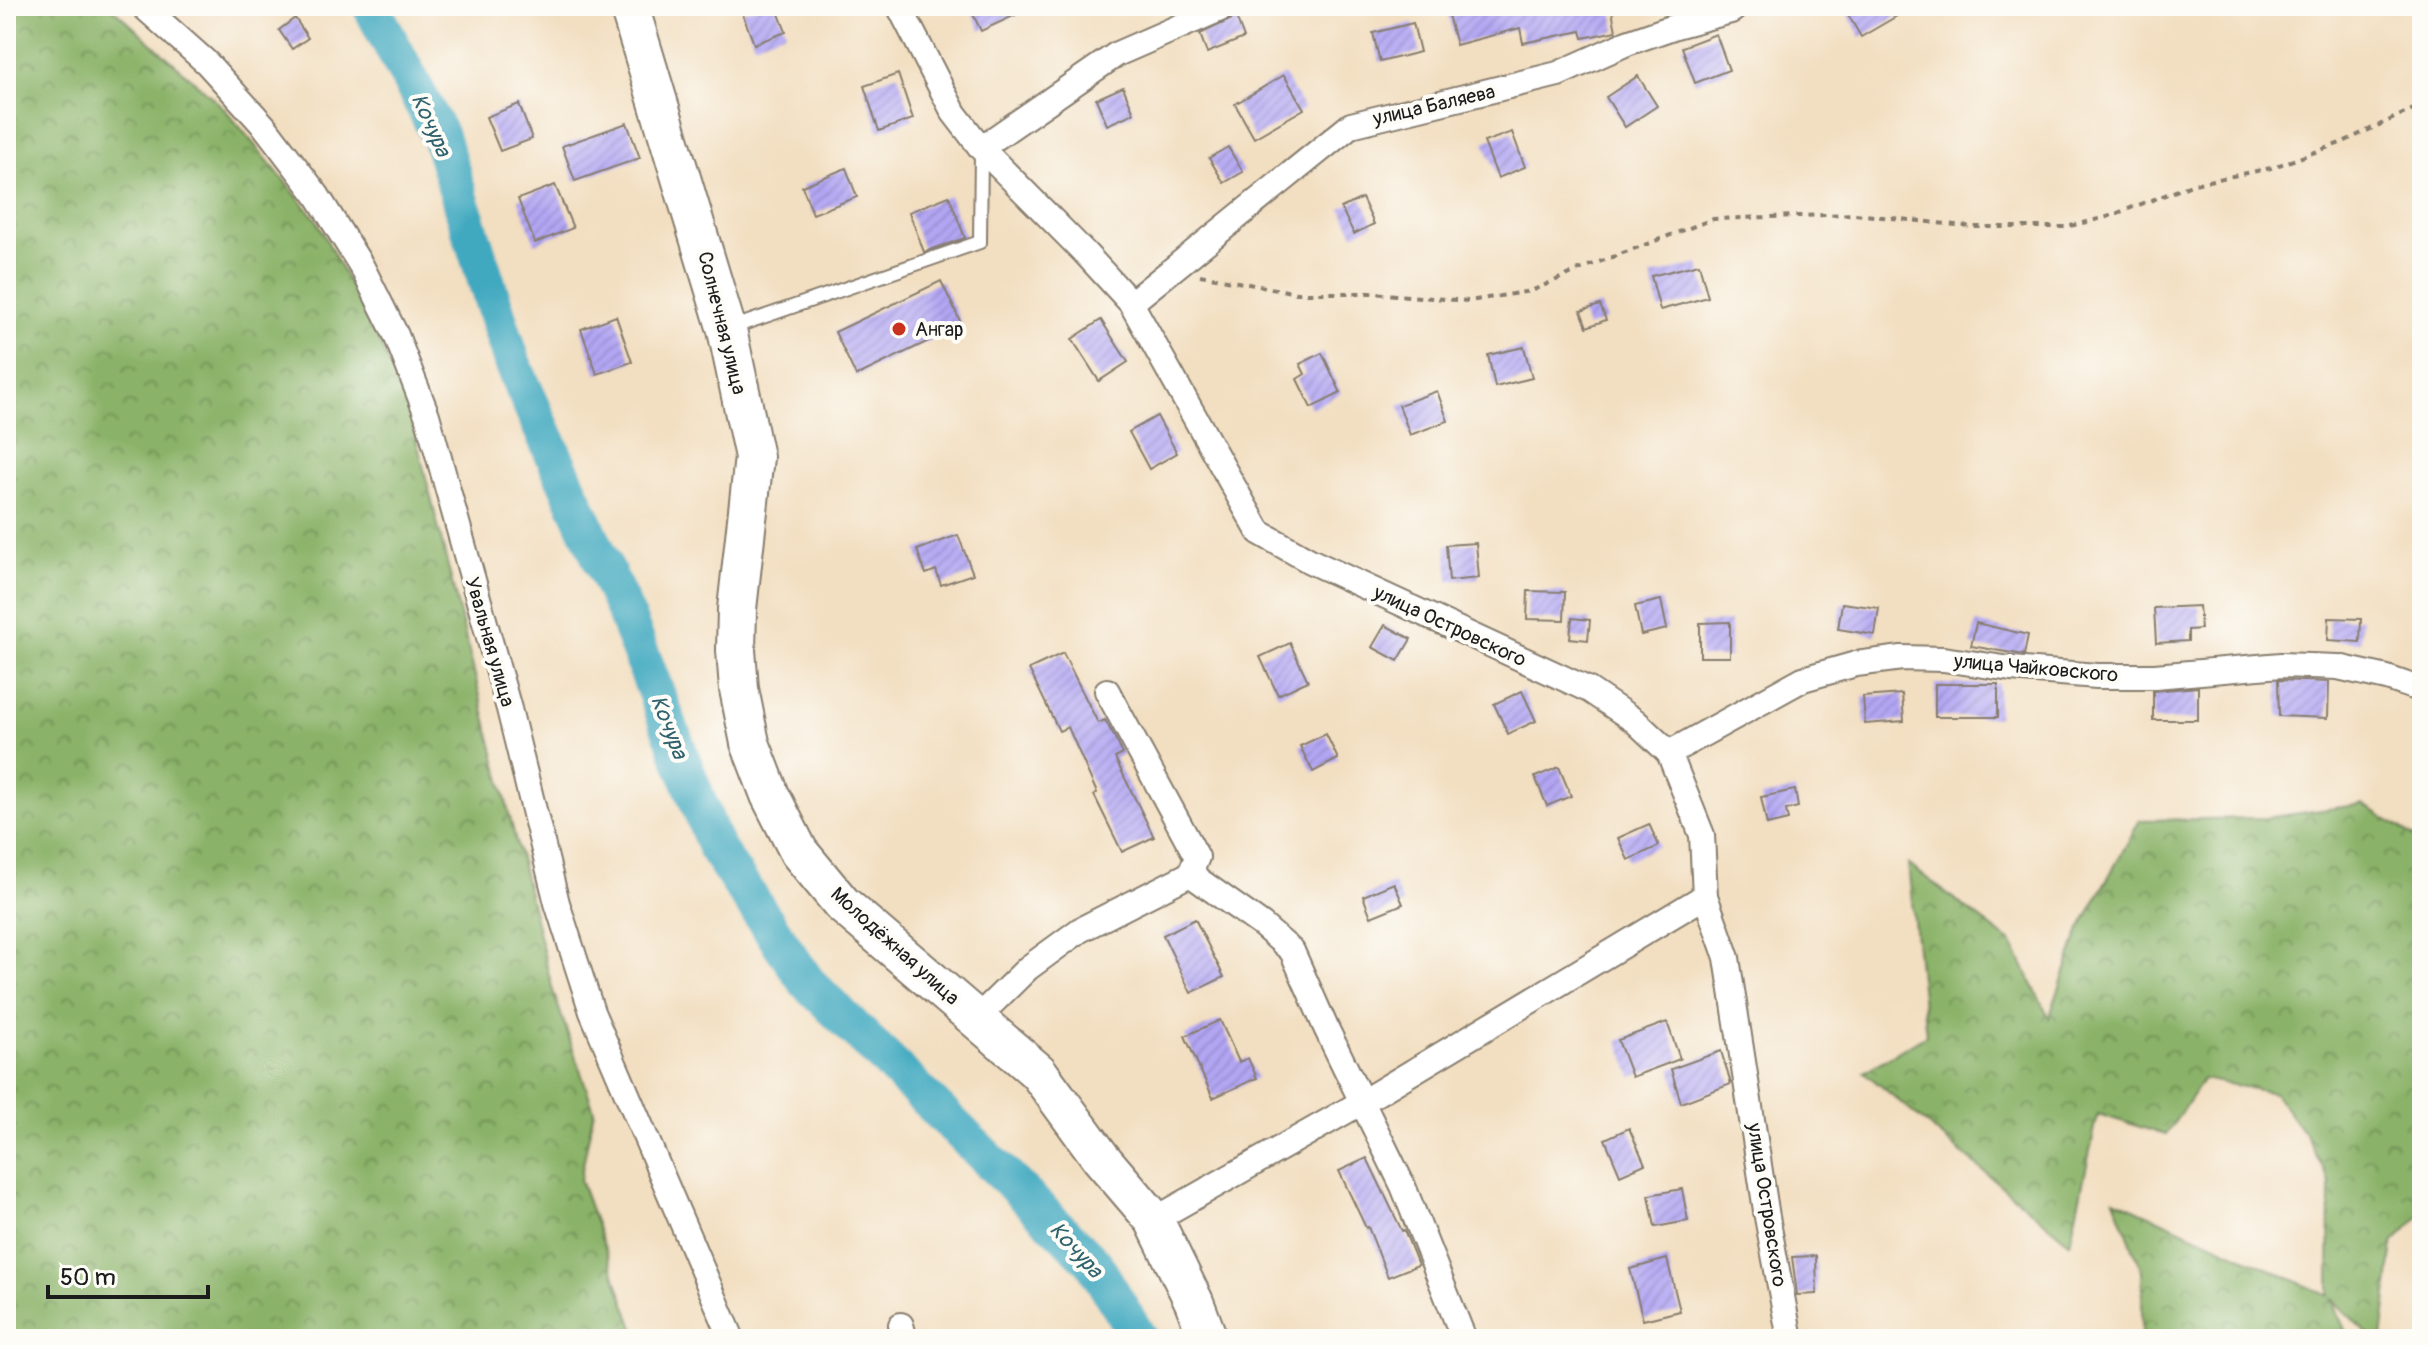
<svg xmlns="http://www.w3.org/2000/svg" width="2428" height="1345" font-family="Pangolin,sans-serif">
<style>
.forest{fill:url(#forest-crowns);stroke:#536742;stroke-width:2}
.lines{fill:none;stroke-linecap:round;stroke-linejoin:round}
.river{stroke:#40a9c0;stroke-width:38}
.building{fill:url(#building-hatch)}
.lane-casing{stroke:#877d6e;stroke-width:16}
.street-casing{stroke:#877d6e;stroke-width:28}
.primary-casing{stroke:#877d6e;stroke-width:42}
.path{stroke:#877d6e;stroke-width:4;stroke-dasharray:6 6;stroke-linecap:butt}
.lane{stroke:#fff;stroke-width:12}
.street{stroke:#fff;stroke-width:24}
.primary{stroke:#fff;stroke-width:38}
.poi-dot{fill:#c8321e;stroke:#fdfcf7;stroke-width:3}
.labels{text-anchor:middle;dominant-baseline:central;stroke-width:8;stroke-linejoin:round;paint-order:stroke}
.street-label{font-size:20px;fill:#1c1c1c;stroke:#fdfcf7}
.poi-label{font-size:20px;fill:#1c1c1c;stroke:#fdfcf7;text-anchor:start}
.water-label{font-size:22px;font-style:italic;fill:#2e626e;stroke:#fdfcf7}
</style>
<defs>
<pattern id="forest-crowns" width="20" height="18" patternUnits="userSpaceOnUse" patternTransform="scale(2)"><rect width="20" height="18" fill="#8ab268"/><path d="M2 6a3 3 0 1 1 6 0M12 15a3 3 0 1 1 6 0" fill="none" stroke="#709055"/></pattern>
<pattern id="building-hatch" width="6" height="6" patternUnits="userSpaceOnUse" patternTransform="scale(2)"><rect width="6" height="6" fill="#b2a6f3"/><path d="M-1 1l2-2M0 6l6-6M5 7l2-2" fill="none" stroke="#988ed0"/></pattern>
</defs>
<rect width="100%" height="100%" fill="#fdfcf7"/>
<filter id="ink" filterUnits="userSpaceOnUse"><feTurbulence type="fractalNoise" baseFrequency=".0125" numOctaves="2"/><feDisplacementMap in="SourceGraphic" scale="16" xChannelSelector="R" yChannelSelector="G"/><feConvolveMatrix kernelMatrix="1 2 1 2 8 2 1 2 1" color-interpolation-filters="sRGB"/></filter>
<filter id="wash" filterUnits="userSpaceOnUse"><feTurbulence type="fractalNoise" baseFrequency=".006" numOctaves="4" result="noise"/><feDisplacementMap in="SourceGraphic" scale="32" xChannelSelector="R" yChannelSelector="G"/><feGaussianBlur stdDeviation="1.8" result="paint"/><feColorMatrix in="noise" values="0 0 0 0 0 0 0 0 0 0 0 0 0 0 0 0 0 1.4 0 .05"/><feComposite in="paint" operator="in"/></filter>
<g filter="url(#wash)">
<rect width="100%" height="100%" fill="#f2dec0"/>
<g class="forest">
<path d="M6,6H110L224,108L316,219L381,346L409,409L553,991L594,1110L580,1180L638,1339H6Z"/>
<path d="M2363,804L2422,842V1213L2393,1243L2382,1339H2373L2331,1298L2349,1339H2142V1271L2114,1199L2329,1296L2330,1183L2307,1137L2274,1093L2203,1079L2166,1135L2098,1114L2070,1243L1864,1072L1926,1035L1908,864L2012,943L2049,1018L2080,929L2140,820L2265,818Z"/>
</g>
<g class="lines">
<path class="river" d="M371,6L440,136L513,365L626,615L716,848L807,982L1093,1262L1139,1339"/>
</g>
<g id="blocks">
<g class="building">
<path d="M758,6H776L786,32L754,44L742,12Z"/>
<path d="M969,6H1035L981,31Z"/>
<path d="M1484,6H1611L1616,31L1583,38L1581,31L1523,43L1520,28L1456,45L1448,15Z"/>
<path d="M1843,6H1914L1861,37Z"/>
<path d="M1236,17L1244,38L1207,53L1200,34Z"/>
<path d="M295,18L308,38L292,49L279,30Z"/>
<path d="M1413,23L1420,52L1380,62L1373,33Z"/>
<path d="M1716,34L1729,70L1695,83L1682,47Z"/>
<path d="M898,74L913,119L879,131L864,86Z"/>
<path d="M1284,75L1304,109L1254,138L1235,104Z"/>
<path d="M1638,76L1657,106L1625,127L1606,97Z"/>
<path d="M1123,87L1134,113L1107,125L1096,99Z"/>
<path d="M519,104L532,139L500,151L486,117Z"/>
<path d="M627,123L640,158L575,181L562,146Z"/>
<path d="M1512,132L1525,167L1498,178L1484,142Z"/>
<path d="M1228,147L1243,172L1224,183L1209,158Z"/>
<path d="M846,168L857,197L813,214L802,186Z"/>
<path d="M555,185L573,228L535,243L518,199Z"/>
<path d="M949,196L965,238L924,252L909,212Z"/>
<path d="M1362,198L1374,224L1354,234L1341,208Z"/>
<path d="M1699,264L1708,297L1660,310L1651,276Z"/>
<path d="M941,281L962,325L856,376L835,332Z"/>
<path d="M1600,305L1606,320L1587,327L1581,311Z"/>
<path d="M616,316L632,362L597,374L581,329Z"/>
<path d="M1101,320L1128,362L1099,381L1072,339Z"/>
<path d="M1524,347L1532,378L1495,387L1488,355Z"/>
<path d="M1322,353L1341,393L1311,408L1297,379L1305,374L1300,364Z"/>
<path d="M1437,391L1448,421L1410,435L1399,405Z"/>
<path d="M1157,416L1177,453L1149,469L1129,432Z"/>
<path d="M958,535L973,574L941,585L936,570L926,574L917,550Z"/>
<path d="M1476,543L1479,578L1449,581L1446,545Z"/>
<path d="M1528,591L1565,592L1564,620L1527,619Z"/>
<path d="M1661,600L1667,629L1641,635L1635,606Z"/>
<path d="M1842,603L1879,608L1875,635L1838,629Z"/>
<path d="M2199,606L2201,629L2188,630V641L2156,643L2154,608Z"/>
<path d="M1572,618L1590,620L1588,640L1570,638Z"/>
<path d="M2329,618L2361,619L2360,642L2328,640Z"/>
<path d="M1730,622V657H1700V623Z"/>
<path d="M1976,623L2028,635L2024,655L1971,646Z"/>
<path d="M1385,625L1411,639L1398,661L1372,647Z"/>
<path d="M1290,643L1308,681L1278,695L1260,657Z"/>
<path d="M1063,653L1098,723L1105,720L1115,738L1123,754L1115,758L1154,837L1122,852L1094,795L1097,793L1068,727L1059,731L1029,669Z"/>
<path d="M2278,680L2329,682L2328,718L2279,716Z"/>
<rect x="1935" y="684" width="63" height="33"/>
<path d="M2198,687V720H2153V691Z"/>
<path d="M1522,691L1536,721L1508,734L1494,704Z"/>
<path d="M1902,694L1904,721L1865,724L1863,697Z"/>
<path d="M1326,734L1338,759L1313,772L1300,746Z"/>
<path d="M1559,767L1571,796L1547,806L1535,777Z"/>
<path d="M1795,790L1798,807L1786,810L1788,820L1767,825L1761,797Z"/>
<path d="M1649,824L1659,846L1628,860L1618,838Z"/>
<path d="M1394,883L1403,904L1371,917L1363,896Z"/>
<path d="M1195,919L1224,977L1191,993L1163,935Z"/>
<path d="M1220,1020L1239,1062L1248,1058L1257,1078L1213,1098L1185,1036Z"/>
<path d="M1667,1022L1680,1059L1632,1077L1618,1040Z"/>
<path d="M1721,1051L1731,1084L1681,1103L1671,1069Z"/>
<path d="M1629,1128L1645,1164L1620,1175L1605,1139Z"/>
<path d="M1367,1158L1402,1231L1404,1230L1418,1265L1388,1277L1368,1227L1366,1228L1339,1171Z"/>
<path d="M1682,1189L1688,1221L1655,1227L1649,1195Z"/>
<path d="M1816,1256L1817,1294L1797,1295L1792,1257Z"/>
<path d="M1667,1259L1680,1311L1643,1320L1630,1269Z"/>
</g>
</g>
</g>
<g filter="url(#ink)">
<use href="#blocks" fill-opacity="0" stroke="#877d6e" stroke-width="2"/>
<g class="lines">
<g class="lane-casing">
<path id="lane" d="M731,328L980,242L981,151"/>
</g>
<g class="street-casing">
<g id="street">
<path d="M143,6L207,63L265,127L317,195L362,267L396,335L427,415L509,709L557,903L592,1012L732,1339"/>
<path d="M899,6L954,113L981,148L1085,253L1131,303L1259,532L1310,561L1589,690L1635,721L1669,753L1702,835L1705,896L1727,958L1767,1217L1790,1339"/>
<path d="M981,148L1117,54L1227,6"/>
<path d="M1131,303L1351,125L1558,74L1627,43L1676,26L1731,11L1738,6"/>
<path d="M1669,753L1803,679L1856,664L1902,658L1943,659L2011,669L2097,676H2155L2281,665L2338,667L2387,678L2422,690"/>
<path d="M1190,874L1262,925L1292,951L1326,1028L1403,1186L1464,1339"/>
<path d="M976,1019L1028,968L1080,930L1190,874L1197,857L1107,691"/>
<path d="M1154,1220L1364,1101L1705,896"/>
<path d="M901,1325L905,1339"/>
</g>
</g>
<g class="primary-casing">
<path id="primary" d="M629,6L727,330L754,457L737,609L736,650L739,689L750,743L770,795L799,852L842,904L1038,1072L1101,1158L1154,1220L1194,1302L1208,1339"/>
</g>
<path class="path" d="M1200,275L1297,293H1372L1469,301L1531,291L1586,267L1713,219L1855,214L1974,227H2066L2107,217L2194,184L2271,168L2343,142L2422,105"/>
<use href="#lane" class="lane"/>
<use href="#street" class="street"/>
<use href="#primary" class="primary"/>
</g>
</g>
<circle class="poi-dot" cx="899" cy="329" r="8"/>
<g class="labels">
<g class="street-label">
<text transform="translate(1434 105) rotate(-13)">улица Баляева</text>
<text transform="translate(722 323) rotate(76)">Солнечная улица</text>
<text transform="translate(1450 626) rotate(25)">улица Островского</text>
<text transform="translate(490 642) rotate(74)">Увальная улица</text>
<text transform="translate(2036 668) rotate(5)">улица Чайковского</text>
<text transform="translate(895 946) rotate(42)">Молодёжная улица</text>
<text transform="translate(1767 1205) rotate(81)">улица Островского</text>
</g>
<g class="poi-label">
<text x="915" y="329">Ангар</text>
</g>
<g class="water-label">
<text transform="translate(431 125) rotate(66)">Кочура</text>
<text transform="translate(669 727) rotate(69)">Кочура</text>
<text transform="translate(1076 1250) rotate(48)">Кочура</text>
</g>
</g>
<rect width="2428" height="1345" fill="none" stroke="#fdfcf7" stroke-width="32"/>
<path d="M48 1285v12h160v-12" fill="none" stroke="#1c1c1c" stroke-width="4"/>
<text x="60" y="1285" font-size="24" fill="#1c1c1c" stroke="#fdfcf7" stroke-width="6" paint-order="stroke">50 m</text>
</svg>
